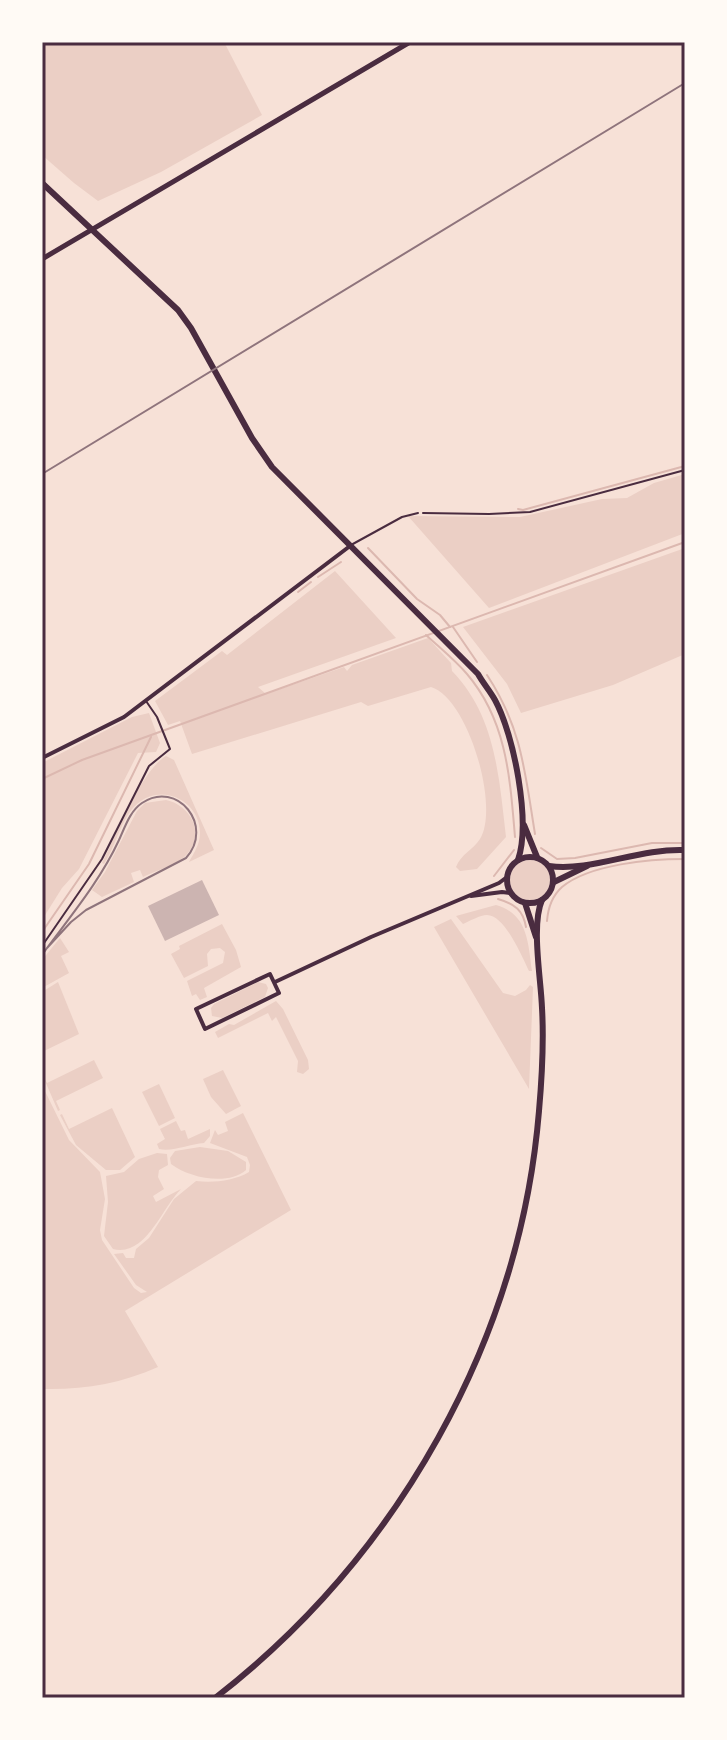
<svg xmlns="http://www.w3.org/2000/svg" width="727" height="1740" font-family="Figtree,sans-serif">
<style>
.green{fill:#ebcfc5}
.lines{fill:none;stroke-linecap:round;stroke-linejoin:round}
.stream{stroke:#dcb8b0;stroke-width:2}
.building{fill:#ccb4b1}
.path{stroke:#4a2c40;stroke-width:2}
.service{stroke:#4a2c40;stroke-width:2}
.minor{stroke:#4a2c40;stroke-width:4}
.tertiary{stroke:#4a2c40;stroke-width:5}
.secondary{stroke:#4a2c40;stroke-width:6}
.tram{stroke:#8f747c;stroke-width:2}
.rail{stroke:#8f747c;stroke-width:2}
.neatline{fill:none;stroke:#4a2c40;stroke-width:3}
</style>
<rect width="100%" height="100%" fill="#f7e1d7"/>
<g class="green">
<path d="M42,42H224L262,115L161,172L98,201L74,183L42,155Z"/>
<path d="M685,474V533L489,608L408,516L520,517L602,499L627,498L654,483Z"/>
<path d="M685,548V654L613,685L521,713L507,684L463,627Z"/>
<path d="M335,571L396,638L258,687L266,694L344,667L347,671L352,665L428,638L451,663L452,671C496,716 499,778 506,837L477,869L460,871L456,867C461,854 473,850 480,839C500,807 468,698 431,687L368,706L361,702L192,754L180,721L168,725L155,701L222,651L227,655Z"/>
<path d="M149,713L160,743L156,752L138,753L79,869L62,888L42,920V763L132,717Z"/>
<path d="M166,756L174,760L214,850L189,862C194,853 200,844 200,833C200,801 162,782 137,804C121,818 116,846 104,864L102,863C116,835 141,771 166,756Z"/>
<path d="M166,800C190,805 205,832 188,853C178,865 157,870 143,877L140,870L131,873L134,882L102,897L92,890L105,872L137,811L145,803Z"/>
<circle cx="530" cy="880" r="20"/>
<path d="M496,905C528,914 528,943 532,971H529C522,957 505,915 487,915C480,915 470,921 463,924L456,916Z"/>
<path d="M451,919L503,993L515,996L526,990L530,985L533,987L529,1089L434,927Z"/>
<path d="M222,924L236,950L241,967L204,988L207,997L200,1000L196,994L192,996L187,981L223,963L225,952L220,948L211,949L207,954L208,966L184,978L171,954L180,949L179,946Z"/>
<path d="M60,938L69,952L61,956L69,973L42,988V960Z"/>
<path d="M58,982L79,1034L42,1052V992Z"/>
<path d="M258,982L266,984L268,988L265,997L222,1018L212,1016L211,1008L214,1004Z"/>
<path d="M276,1001L283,1009L308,1060L309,1069L303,1074L297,1072L298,1061L276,1017L272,1021L268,1013L218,1038L215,1032L229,1024L234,1025Z"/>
<path d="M94,1060L103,1078L56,1101L60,1110L58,1111L42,1074L47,1083Z"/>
<path d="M223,1070L241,1106L226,1114L211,1097L203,1079Z"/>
<path d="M159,1084L175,1118L159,1126L142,1092Z"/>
<path d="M42,1085L69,1140L100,1172L105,1199L100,1230L102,1240L134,1288L141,1293L147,1292L136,1285L114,1254L123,1253L126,1258H134L136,1249L149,1238L174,1199L196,1181C213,1183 234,1181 249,1172L250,1165L247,1157L210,1143L215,1130L218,1135L228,1131L225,1122L243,1113L291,1210L125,1311L158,1367C120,1384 83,1390 42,1389Z"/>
<path d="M112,1108L135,1157L120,1170H106L76,1145L60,1115L62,1114L69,1129Z"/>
<path d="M176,1121L181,1131L185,1130L188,1139L210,1129V1136L204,1143C189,1144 173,1152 159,1149L157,1144L165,1139L160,1129Z"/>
<path d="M200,1147L228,1151L246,1162V1170C228,1186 189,1178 171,1164L170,1158L175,1151Z"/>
<path d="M157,1153L167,1154L168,1165L159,1170L158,1177L164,1189L153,1196L156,1202L181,1189C161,1209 146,1257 113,1249L104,1236L108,1202L106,1176L124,1172L139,1159Z"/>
</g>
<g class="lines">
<g class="stream">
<path d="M518,509L523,510L685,466"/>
<path d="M368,548L417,599L440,615L450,627"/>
<path d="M318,577L341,562"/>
<path d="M298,592L311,582"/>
<path d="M453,627L477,662"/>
<path d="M426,635C440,648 455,660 467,674C507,721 510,778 515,837"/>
<path d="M487,675C522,728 525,773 535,834"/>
<path d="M42,779L82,760L685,542"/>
<path d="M541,848L557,859L575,858L652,843H685"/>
<path d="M494,876L514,850"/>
<path d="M498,899C515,904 523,910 526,927"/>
<path d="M547,921C548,908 552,896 562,887C590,864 650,859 685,859"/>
<path d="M42,932L89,864L151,737"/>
</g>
</g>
<path class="building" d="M202,880L219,915L165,941L148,906Z"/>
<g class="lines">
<path class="path" d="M423,513L489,514L530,512L685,470"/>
<g class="service">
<path d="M351,545L402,517L418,513"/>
<path d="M42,946L102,859L149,766L170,749L157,717L146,701"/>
</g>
<g class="minor">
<path d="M42,758L124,717L350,546"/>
<path d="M471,896L502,892L511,893"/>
<path d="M270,974L279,993L205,1029L196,1009Z"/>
<path d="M275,982L371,937L499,883L507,877"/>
</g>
<path class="tertiary" d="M42,259L410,42"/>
<g class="secondary">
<path d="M42,183L178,310L191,328L252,438L272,467L478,674C483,683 490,691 495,700C514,735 531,822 518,860"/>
<path d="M524,825L537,857"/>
<circle cx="530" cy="880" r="23"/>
<path d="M549,866C591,872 639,848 685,850"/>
<path d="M554,882L587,866"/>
<path d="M525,903L536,937"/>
<path d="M215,1698C397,1557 520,1341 539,1111C542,1077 544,1042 542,1008C541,979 531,925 542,900"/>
</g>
<path class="tram" d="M42,955L47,948C73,913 101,879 119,840C125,827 130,811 142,803C177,779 215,826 186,858L86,910L71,922L47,948"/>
<path class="rail" d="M42,474L685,83"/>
</g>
<rect width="727" height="1740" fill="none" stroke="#fffaf5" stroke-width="88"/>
<rect x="44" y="44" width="639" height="1652" class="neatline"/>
</svg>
